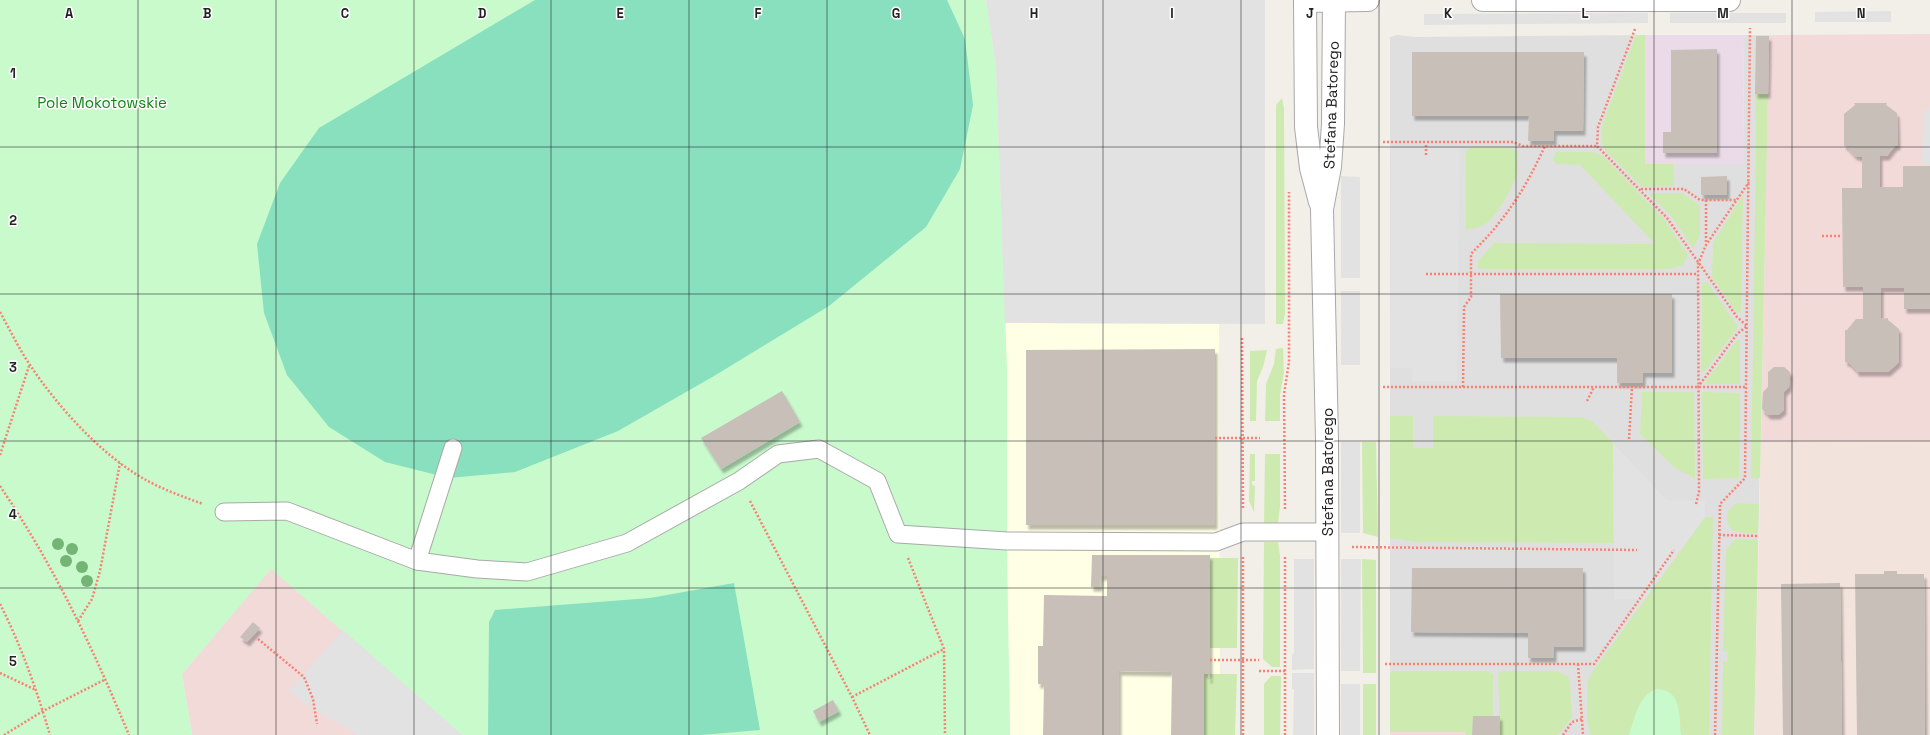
<svg xmlns="http://www.w3.org/2000/svg" width="1930" height="735" font-family="'Space Grotesk',sans-serif">
<style>
.residential{fill:#e0dfdf}
.commercial{fill:#f2dad9}
.industrial{fill:#ebdbe8}
.education{fill:#ffffe5}
.military{fill:#f3e3dd}
.grass{fill:#cdebb0}
.park{fill:#c8facc}
.pitch{fill:#88e0be}
.parking{fill:#e2e2e2}
.building{fill:#c7bfb8;filter:url(#shadow)}
.lines{fill:none;stroke-linecap:round;stroke-linejoin:round}
.service-casing{stroke:#a9a9a9;stroke-width:19}
.minor-casing{stroke:#a9a9a9;stroke-width:24}
.tertiary-casing{stroke:#a9a9a9;stroke-width:24}
.path{stroke:#fa8072;stroke-width:2.5;stroke-dasharray:2 2;stroke-linecap:butt}
.service{stroke:#fff;stroke-width:17}
.minor{stroke:#fff;stroke-width:22}
.tertiary{stroke:#fff;stroke-width:22}
.tree{fill:#74b475}
.grid{fill:none;stroke:#222;stroke-width:1;stroke-opacity:0.55}
.labels{text-anchor:middle;dominant-baseline:central;stroke-width:3;stroke-linejoin:round;paint-order:stroke}
.park-label{font-size:15px;fill:#0c8416;stroke:#fff}
.street-label{font-size:15px;fill:#222;stroke:#fff}
.grid-label{font-size:13px;text-anchor:middle;font-weight:bold;fill:#222;stroke:#fff;stroke-width:3;stroke-linejoin:round;paint-order:stroke}
</style>
<defs>
<filter id="shadow"><feDropShadow dx="2.5" dy="4.5" stdDeviation="1" flood-color="#0004"/></filter>
</defs>
<rect width="100%" height="100%" fill="#f2efe9"/>
<path class="residential" d="M1397,35L1415,37L1645,35V164H1743L1744,35H1769L1754,735H1390V37Z"/>
<g class="commercial">
<path d="M1930,34V441L1761,442L1769,35Z"/>
<path d="M271,568L343,630L462,735H192L182,674Z"/>
<rect x="1390" y="732" width="76" height="3"/>
</g>
<path class="industrial" d="M1645,35H1744L1743,164H1645Z"/>
<path class="education" d="M1005,323L1219,324L1220,735H1010L1007,555Z"/>
<path class="military" d="M1930,441V735H1754L1761,442Z"/>
<g class="grass">
<path d="M1636,35H1645V164H1673L1674,186L1642,187L1606,151L1602,144L1601,128Z"/>
<path d="M1755,94H1768L1760,478H1751L1756,142Z"/>
<path d="M1282,98L1284,108L1285,313L1283,324H1276V105Z"/>
<path d="M1469,148H1511L1517,151C1518,158 1519,166 1517,173C1514,186 1500,209 1491,219C1485,226 1474,229 1466,229V152Z"/>
<path d="M1556,152H1592L1603,156L1665,220L1688,255L1683,265L1670,269H1478V261L1494,243L1655,244L1580,165L1556,164L1553,160Z"/>
<path d="M1648,193H1682L1700,206V236L1693,248L1671,216Z"/>
<path d="M1743,195L1741,313H1737L1712,277L1713,243Z"/>
<path d="M1707,282L1738,327L1704,372L1701,373L1702,284Z"/>
<path d="M1737,340H1740V384H1706V381Z"/>
<path d="M1283,348L1284,373L1280,395V421H1265L1266,384L1274,364L1276,349Z"/>
<path d="M1267,350L1263,367L1257,381L1256,421H1250V351Z"/>
<path d="M1642,392H1694L1695,478L1676,469L1640,434Z"/>
<path d="M1702,392L1740,393L1739,478L1703,479Z"/>
<path d="M1390,416H1413V448H1433V416L1581,417L1592,421L1613,443L1614,543L1417,542L1390,538Z"/>
<path d="M1362,442H1376L1378,537L1363,533Z"/>
<path d="M1250,454H1255V481H1252V485L1255,486L1254,512L1249,501Z"/>
<path d="M1265,454H1280V506L1278,524H1264Z"/>
<path d="M1737,503L1759,504L1758,533C1741,533 1723,535 1728,511Z"/>
<path d="M1705,517H1713L1709,735H1590L1587,719V683L1593,671Z"/>
<path d="M1735,539L1758,540L1754,735H1722L1723,662H1727L1728,652L1723,651L1726,550Z"/>
<path d="M1264,542H1278L1280,556V667H1272L1263,659Z"/>
<path d="M1210,558H1238L1237,648H1210Z"/>
<path d="M1362,559L1376,560V673H1363Z"/>
<path d="M1393,671H1487L1493,674V716H1473L1472,735H1466L1465,732H1390V674Z"/>
<path d="M1502,671H1556L1568,676L1570,682L1572,718L1558,735H1500L1498,674Z"/>
<path d="M1204,673L1209,674L1208,679H1210V674H1237L1235,735H1204Z"/>
<path d="M1271,676H1281L1280,735H1264V684Z"/>
<rect x="1363" y="684" width="13" height="51"/>
</g>
<g class="park">
<path d="M0,0H986L996,67L1007,369V555L1010,735H462L271,569L182,674L192,735H0Z"/>
<path d="M1657,689C1682,690 1679,715 1681,735H1629C1635,719 1638,694 1657,689Z"/>
</g>
<g class="pitch">
<path d="M535,0H947L965,39L973,105L960,169L926,227L829,306L714,376L618,431L515,472L449,478L385,462L329,427L287,375L264,313L257,244L280,183L319,128Z"/>
<path d="M734,583L760,730L701,735H488L489,622L495,610L650,598Z"/>
</g>
<g class="parking">
<path d="M986,0H1265V324L1005,323L996,67Z"/>
<path d="M1891,11V22H1815V12Z"/>
<path d="M1648,13V23L1424,25V14Z"/>
<rect x="1670" y="13" width="116" height="10"/>
<path d="M1923,109H1930V164H1922Z"/>
<path d="M1391,148H1460L1457,381H1412V368H1390Z"/>
<path d="M1341,176L1360,177V278H1341Z"/>
<rect x="1341" y="291" width="19" height="74"/>
<rect x="1341" y="442" width="19" height="91"/>
<path d="M1613,443L1667,500L1705,501V517L1645,599H1614Z"/>
<path d="M1294,559H1314V669L1292,670V654L1294,653Z"/>
<path d="M1341,559H1361L1360,671H1341Z"/>
<path d="M343,630L462,735H357L303,702L289,691Z"/>
<path d="M1292,673H1314V735H1293L1294,689H1292Z"/>
<rect x="1341" y="684" width="19" height="51"/>
</g>
<g class="building">
<path d="M1756,36H1769L1768,94H1755Z"/>
<path d="M1717,49V153H1663V132H1671V50Z"/>
<path d="M1412,52H1584L1583,131H1554V141H1528L1529,116H1412Z"/>
<path d="M1854,103H1887L1886,105L1897,113L1898,146H1895L1887,156H1880V187H1903V166H1930V309H1904V288H1881V319L1888,318V320L1899,329V362L1888,372H1856V370L1848,362H1845V330H1847L1856,319H1863V287H1843L1842,188H1862V157L1855,156L1846,146H1844V114L1855,105Z"/>
<path d="M1727,176V195H1701V177Z"/>
<path d="M1500,294H1672V373H1643V383H1617V358H1501Z"/>
<path d="M1215,349V525H1026V350Z"/>
<path d="M1774,367H1784L1790,372L1789,387L1784,392V410L1778,415H1768L1762,409L1763,392L1768,387V372Z"/>
<path d="M782,391L800,422L721,469L701,438Z"/>
<path d="M1092,555H1210V679H1208L1209,674L1204,673V735H1171L1172,672L1119,671V735H1043L1044,684H1038V646H1043L1044,595L1107,596V576H1101L1100,587H1091Z"/>
<path d="M1412,568H1583V647H1554V658H1528V633L1411,632Z"/>
<path d="M1884,571H1897V574H1924L1925,735H1857L1855,574H1884Z"/>
<path d="M1840,583L1842,735H1783L1781,584Z"/>
<path d="M253,622L260,628L247,642L240,637Z"/>
<path d="M833,700L839,711L819,722L813,711Z"/>
<path d="M1473,716H1500V735H1472Z"/>
</g>
<g class="lines">
<g class="service-casing">
<g id="service">
<path d="M224,512L287,511L417,561L477,569L527,572L627,543L739,481L778,454L819,449L877,481L898,534L1007,541L1216,542L1243,532H1327"/>
<path d="M417,561L453,448"/>
</g>
</g>
<g class="minor-casing">
<g id="minor">
<path d="M1483,0H1729"/>
<path d="M1305,1L1368,0"/>
</g>
</g>
<g class="tertiary-casing">
<g id="tertiary">
<path d="M1305,0L1306,127L1311,168L1320,202"/>
<path d="M1328,735L1327,440L1322,209L1330,167L1333,124L1334,0"/>
</g>
</g>
<g class="path">
<path d="M1635,29L1598,127L1597,146L1667,218L1737,317L1747,326L1737,334L1698,387"/>
<path d="M1383,142H1513L1523,146H1597"/>
<path d="M1426,155V143"/>
<path d="M1641,189H1684L1700,200H1736"/>
<path d="M1706,200V244"/>
<path d="M1822,236H1842"/>
<path d="M1426,274H1698"/>
<path d="M0,312C10,330 19,349 30,365C58,407 102,456 146,480C164,490 184,497 203,504"/>
<path d="M1242,338L1243,509"/>
<path d="M1383,387H1746"/>
<path d="M1463,387L1464,307L1471,297V254C1480,244 1490,235 1498,224C1518,200 1532,174 1545,146"/>
<path d="M1587,401L1594,387"/>
<path d="M1215,438H1260"/>
<path d="M1629,439L1632,387"/>
<path d="M0,455L29,366"/>
<path d="M0,486C54,566 92,646 129,735"/>
<path d="M750,501L852,697L870,735"/>
<path d="M1696,504L1699,492L1698,264L1706,245L1749,182"/>
<path d="M1285,509L1284,394L1289,362V192"/>
<path d="M1719,535L1758,536"/>
<path d="M1352,547L1637,550"/>
<path d="M908,558L944,649L945,735"/>
<path d="M0,604C21,645 37,691 50,735"/>
<path d="M78,621L92,599L100,571L120,463"/>
<path d="M258,639L304,677L313,699L317,724"/>
<path d="M1210,660H1259"/>
<path d="M1385,664H1594L1674,550"/>
<path d="M1578,664L1583,735"/>
<path d="M1259,671H1285"/>
<path d="M0,673L36,690"/>
<path d="M852,697L944,649"/>
<path d="M4,735L43,711L106,679"/>
<path d="M1243,735V556"/>
<path d="M1285,735V556"/>
<path d="M1563,735L1572,722L1582,719"/>
<path d="M1715,735L1720,504L1745,478L1750,28"/>
</g>
<use href="#service" class="service"/>
<use href="#minor" class="minor"/>
<use href="#tertiary" class="tertiary"/>
</g>
<g class="tree">
<circle cx="58" cy="544" r="6"/>
<circle cx="72" cy="549" r="6"/>
<circle cx="66" cy="561" r="6"/>
<circle cx="82" cy="567" r="6"/>
<circle cx="87" cy="581" r="6"/>
</g>
<path class="grid" d="M138,0V735M276,0V735M414,0V735M551,0V735M689,0V735M827,0V735M965,0V735M1103,0V735M1241,0V735M1379,0V735M1516,0V735M1654,0V735M1792,0V735M0,147H1930M0,294H1930M0,441H1930M0,588H1930"/>
<g class="labels">
<g class="park-label">
<text x="102" y="102">Pole Mokotowskie</text>
</g>
<g class="street-label">
<text transform="translate(1331 105) rotate(-88)">Stefana Batorego</text>
<text transform="translate(1327 472) rotate(-90)">Stefana Batorego</text>
</g>
</g>
<g class="grid-label">
<text x="69" y="18">A</text>
<text x="207" y="18">B</text>
<text x="345" y="18">C</text>
<text x="482" y="18">D</text>
<text x="620" y="18">E</text>
<text x="758" y="18">F</text>
<text x="896" y="18">G</text>
<text x="1034" y="18">H</text>
<text x="1172" y="18">I</text>
<text x="1310" y="18">J</text>
<text x="1448" y="18">K</text>
<text x="1585" y="18">L</text>
<text x="1723" y="18">M</text>
<text x="1861" y="18">N</text>
<text x="13" y="78">1</text>
<text x="13" y="225">2</text>
<text x="13" y="372">3</text>
<text x="13" y="519">4</text>
<text x="13" y="666">5</text>
</g>
</svg>
